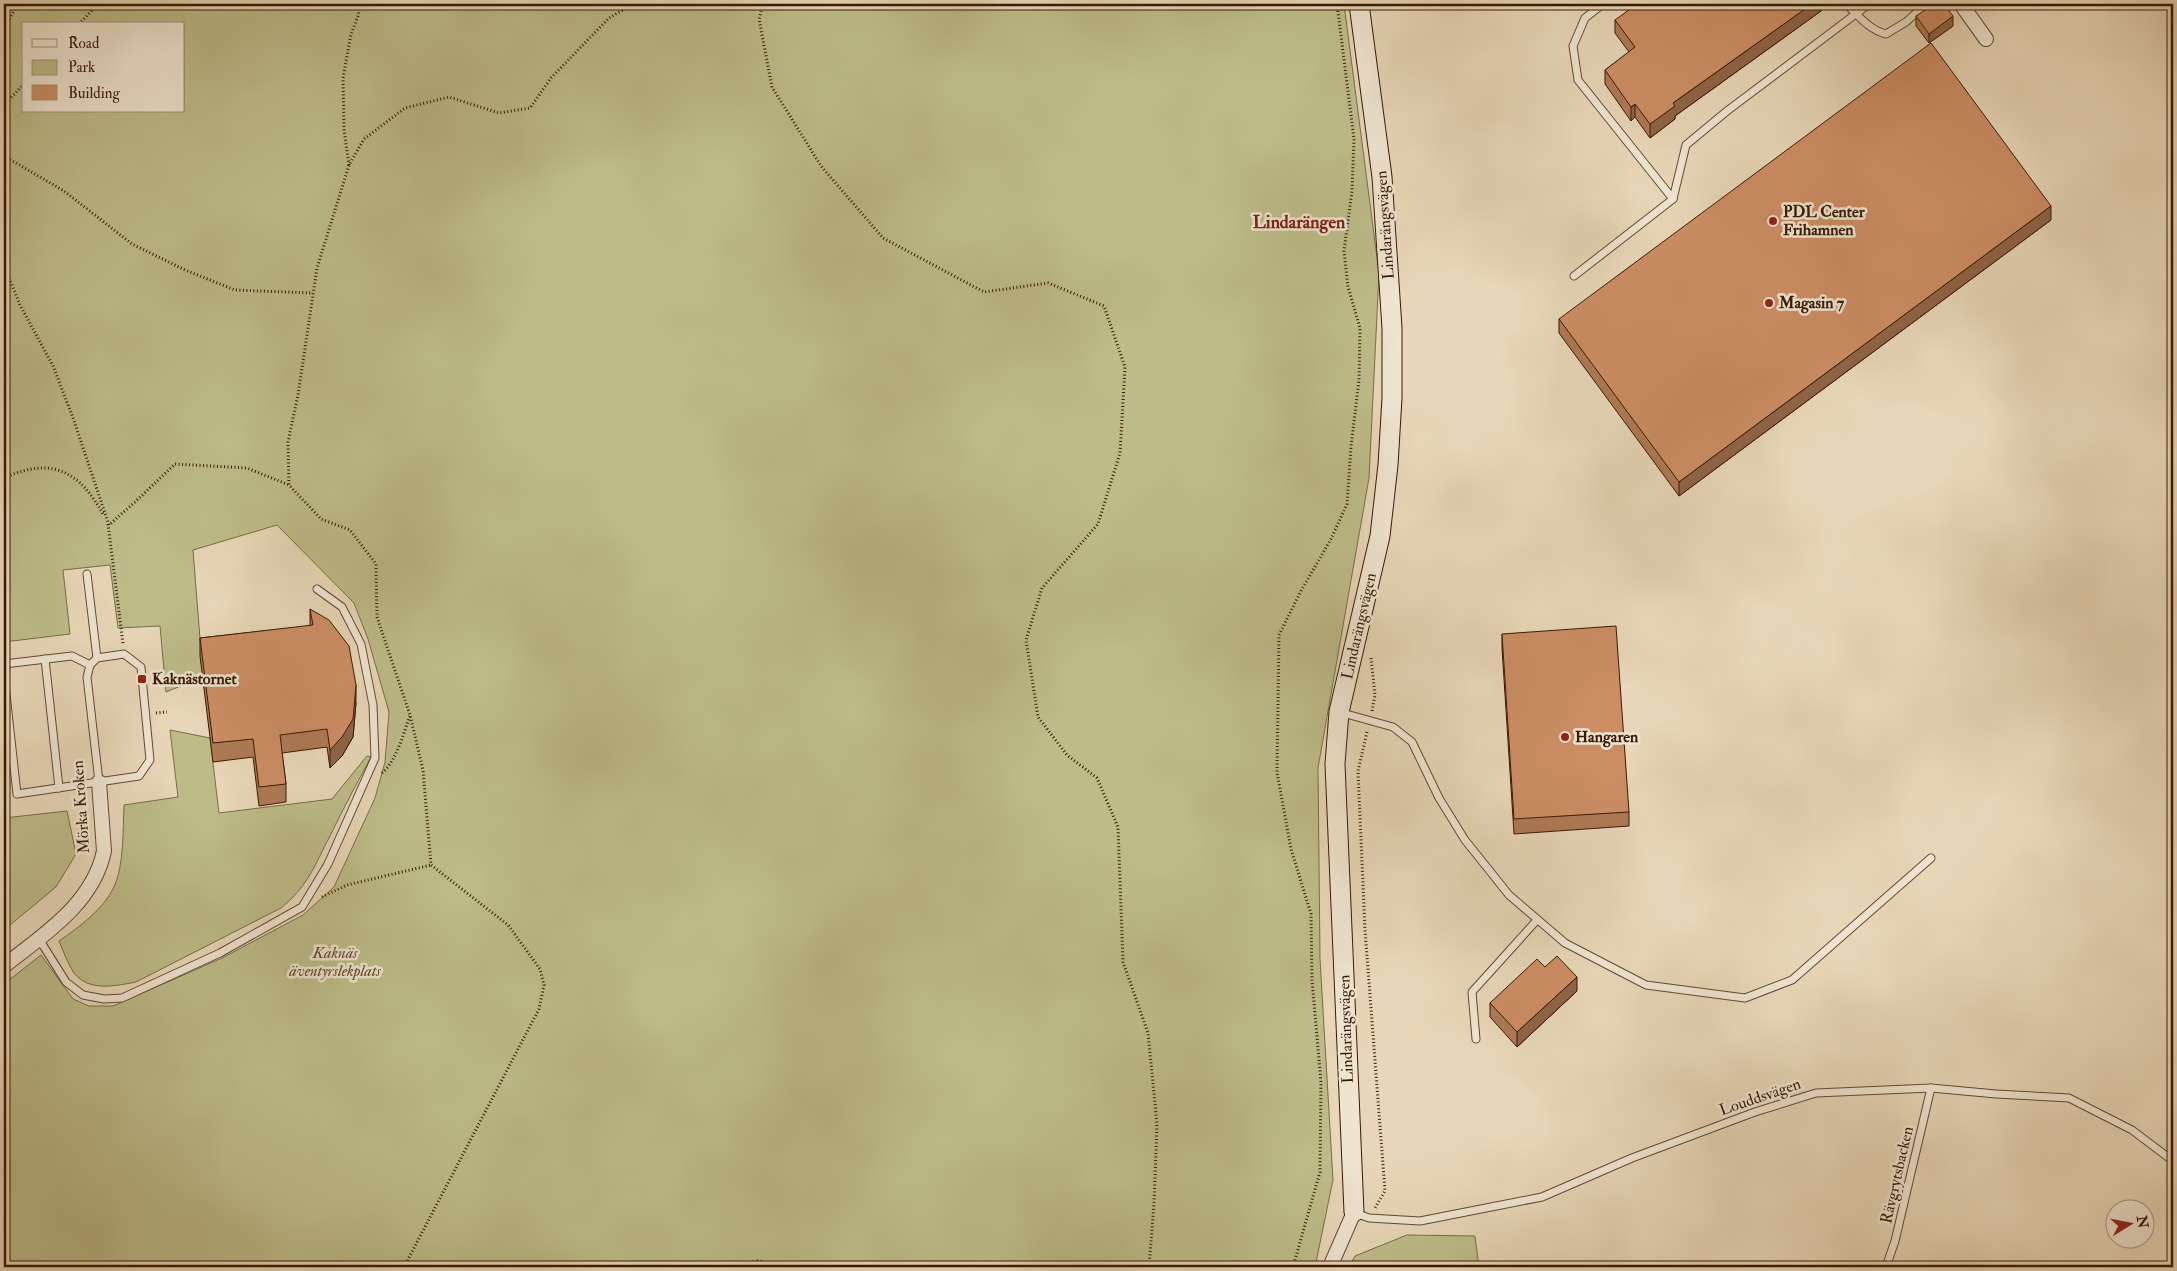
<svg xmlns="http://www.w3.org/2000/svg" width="2177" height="1271" font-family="'IM FELL Double Pica',serif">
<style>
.green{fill:#bdbc89;stroke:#7a6b46;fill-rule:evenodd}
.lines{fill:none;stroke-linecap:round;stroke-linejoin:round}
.lane-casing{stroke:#644930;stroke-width:9}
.street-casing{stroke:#644930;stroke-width:16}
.secondary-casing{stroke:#381a03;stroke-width:21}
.path{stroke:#381a03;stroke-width:3;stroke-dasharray:1 2.5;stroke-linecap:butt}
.lane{stroke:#efe4d0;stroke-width:7}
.street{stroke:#efe4d0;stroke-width:14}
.secondary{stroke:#efe4d0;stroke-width:19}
.wall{fill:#af7956;stroke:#381a03}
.shaded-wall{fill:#8f6346;stroke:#381a03}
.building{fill:#cc8d64;stroke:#381a03}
.poi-dot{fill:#8f2418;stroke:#efe4d0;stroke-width:2}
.labels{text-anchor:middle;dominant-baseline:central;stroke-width:5;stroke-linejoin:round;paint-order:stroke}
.poi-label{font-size:16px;font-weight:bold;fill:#381a03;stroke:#efe4d0;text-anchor:start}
.street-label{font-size:16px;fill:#381a03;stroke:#efe4d0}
.park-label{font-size:16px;font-style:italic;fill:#604b2b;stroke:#efe4d0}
.neighbourhood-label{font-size:18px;font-weight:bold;fill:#7a1f14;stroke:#efe4d0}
</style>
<rect width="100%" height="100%" fill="#e7d6b7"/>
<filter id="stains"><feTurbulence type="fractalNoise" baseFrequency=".004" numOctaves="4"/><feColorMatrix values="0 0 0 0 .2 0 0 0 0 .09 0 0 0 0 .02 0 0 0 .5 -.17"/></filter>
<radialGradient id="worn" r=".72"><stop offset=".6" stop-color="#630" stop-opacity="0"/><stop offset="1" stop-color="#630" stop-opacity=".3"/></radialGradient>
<g class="green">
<path d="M4,4H1344L1379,273L1369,478L1318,768L1320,959L1333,1180L1315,1267H4V984L41,955L73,999L89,1006H113L222,958L303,915L334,887L375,798L385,762L389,712L368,639L354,603L277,525L193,550L203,677L166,692L160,626L118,628L110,565L63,570L70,634L4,642ZM24,24H184V111H24Z"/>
<path d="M170,730L210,738L219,813L332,799L367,756L371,757C357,783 343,809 330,836C314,866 309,885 281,908L136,982C115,986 89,992 74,973C68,964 63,951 59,941C79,927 103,910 114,887C124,866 123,828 124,805L178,797Z"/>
<path d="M67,811L76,854L56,887L4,930V818Z"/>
<path d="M1407,1235L1475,1236L1479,1267H1349L1355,1256Z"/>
</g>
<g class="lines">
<g class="lane-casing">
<g id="lane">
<path d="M1603,4L1585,18L1573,46L1578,80L1673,199"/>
<path d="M1846,4C1858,15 1869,30 1886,34L1906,22L1926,4"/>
<path d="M1574,276L1673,199L1686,145L1727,111L1869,4"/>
<path d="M87,574L97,658"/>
<path d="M45,659L59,788"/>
<path d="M4,664L72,656L90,665"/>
<path d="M90,665L87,677L99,782"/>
<path d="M4,676L17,794L139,776L150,760L141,667L124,654L97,658L90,665"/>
<path d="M1339,712L1393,727L1412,742L1439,798L1465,840L1509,895L1565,943L1646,985L1745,998L1792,980L1931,858"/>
<path d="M39,939L66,982L83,995L104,999L122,998L220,953L302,907L328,864L375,758L373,705L361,644L342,607L317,589"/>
<path d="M1476,1039L1472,992L1537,920"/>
<path d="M1355,1213L1369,1218L1420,1221L1542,1197L1632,1158L1755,1112L1816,1093L1931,1088L1996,1094L2069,1098L2132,1130L2173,1161"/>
<path d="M1886,1267L1895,1241L1931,1088"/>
</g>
</g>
<g class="street-casing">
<g id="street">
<path d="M1961,4L1986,39"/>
<path d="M4,966C43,935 93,904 104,851L99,782"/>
<path d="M1330,1267L1354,1212"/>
</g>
</g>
<g class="secondary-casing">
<path id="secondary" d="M1354,1212L1335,764L1339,712L1380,536L1388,465L1392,398V328L1382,177L1359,4"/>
</g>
<g class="path">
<path d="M763,4L759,19L772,87L821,166L883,238L984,292L1048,283L1104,306L1125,367L1120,453L1098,524L1042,588L1026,640L1038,717L1067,755L1097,778L1118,827L1123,962L1148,1033L1157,1124L1154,1204L1149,1267"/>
<path d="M79,24L98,4"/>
<path d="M4,28L18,4"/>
<path d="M4,105L24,84"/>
<path d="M4,156L64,191L132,244L185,270L235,290L313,293"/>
<path d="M349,165L344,130L343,78L351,34L358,16L360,4"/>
<path d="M4,265L20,305L53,366L72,415L109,525L135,502L175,464L247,468L289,485"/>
<path d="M4,478C52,456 80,471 104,516"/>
<path d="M108,524L123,644"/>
<path d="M1371,658L1375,695L1372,711"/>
<path d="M156,713L167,712"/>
<path d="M1367,732L1358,771L1365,930L1385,1191L1375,1208"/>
<path d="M382,773C397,760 403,734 410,716"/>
<path d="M322,897L347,885L431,865"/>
<path d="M404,1267L539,1009L544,985L540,969L508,925L431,865L423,770L410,715L377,617L376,564L350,530L321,519L289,485L288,442L298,395L317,268L349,165L364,139L405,108L449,97L499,113L530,108L551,78L609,18L633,4"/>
<path d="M737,1267L759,1260L767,1267"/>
<path d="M1293,1267L1320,1172L1321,1082L1312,980L1311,914L1291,849L1277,772L1279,635L1301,591L1331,539L1347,504L1351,446L1359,380L1360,328L1348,287L1344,251L1352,191L1354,139L1337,4"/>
</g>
<use href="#lane" class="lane"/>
<use href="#street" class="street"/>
<use href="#secondary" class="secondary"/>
</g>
<g class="wall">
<path d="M1821,4V11L1675,116V119L1650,138L1635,117L1631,121L1605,84V70L1629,52L1615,33V20Z"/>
<path d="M1916,16L1953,26L1929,43L1916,26Z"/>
<path d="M2051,220L1679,496L1559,333V319Z"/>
<path d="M310,609L356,703L353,737L342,756L330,768L327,747L282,753L286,784V802L259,806L253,757L213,762L200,656V638L310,626Z"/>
<path d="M1502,634L1629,812V826L1514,834L1502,648Z"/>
<path d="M1545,967L1577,991L1517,1047L1490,1017V1003Z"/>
</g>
<g class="shaded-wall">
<path d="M1812,4H1821V11L1675,116V119L1650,138V124L1673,103Z"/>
<path d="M1953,16V26L1929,43V34Z"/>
<path d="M1635,104V117L1631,121V107Z"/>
<path d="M2051,206V220L1679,496V482Z"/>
<path d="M356,685V703L353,737L342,756L330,768V750Z"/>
<path d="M1577,977V991L1517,1047V1032Z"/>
</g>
<g class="building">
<path d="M1637,4H1812L1673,103L1675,106L1650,124L1635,104L1631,107L1605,70L1635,47L1615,20Z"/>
<path d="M1934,4H1944L1953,16L1929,34L1916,16Z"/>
<path d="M1931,43L2051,206L1679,482L1559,319Z"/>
<path d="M310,609L329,620L349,646L356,685L353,719L342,737L330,750L327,729L280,735L286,784L259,787L253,739L213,743L200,638L313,625Z"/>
<path d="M1616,626L1629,812L1514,819L1502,634Z"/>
<path d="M1557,956L1577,977L1517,1032L1490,1003L1537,959L1545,967Z"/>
</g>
<g class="poi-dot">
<circle cx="1773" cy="221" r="5"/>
<circle cx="1769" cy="303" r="5"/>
<rect x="137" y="674" width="10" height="10" rx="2.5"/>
<circle cx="1565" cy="737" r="5"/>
</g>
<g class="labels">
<g class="poi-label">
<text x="1783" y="212">PDL Center<tspan x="1783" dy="18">Frihamnen</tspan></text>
<text x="1779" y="303">Magasin 7</text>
<text x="152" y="679">Kaknästornet</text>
<text x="1575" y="737">Hangaren</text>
</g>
<g class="street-label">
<text transform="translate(1385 225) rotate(-94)">Lindarängsvägen</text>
<text transform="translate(1359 626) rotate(-77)">Lindarängsvägen</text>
<text transform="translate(81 807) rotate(-94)">Mörka Kroken</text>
<text transform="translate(1346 1029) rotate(-92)">Lindarängsvägen</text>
<text transform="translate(1760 1097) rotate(-19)">Louddsvägen</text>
<text transform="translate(1897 1175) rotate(-77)">Rävgrytsbacken</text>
</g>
<g class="park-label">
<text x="335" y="953">Kaknäs<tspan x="335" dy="18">äventyrslekplats</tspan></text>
</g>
<g class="neighbourhood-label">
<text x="1299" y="222">Lindarängen</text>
</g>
</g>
<rect width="2177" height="1271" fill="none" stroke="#e7d6b7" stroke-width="20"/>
<rect x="5" y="5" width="2167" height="1261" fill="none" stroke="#381a03" stroke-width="2.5"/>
<rect x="10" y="10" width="2157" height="1251" fill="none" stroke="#381a03"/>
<rect x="22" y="22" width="162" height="90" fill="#efe4d0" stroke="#a6937e"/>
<rect x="32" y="39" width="25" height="8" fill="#efe4d0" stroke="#a6937e"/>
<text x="68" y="48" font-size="15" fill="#381a03">Road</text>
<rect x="32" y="60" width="25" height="15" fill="#bdbc89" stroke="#a6937e"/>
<text x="68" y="72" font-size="15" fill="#381a03">Park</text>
<rect x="32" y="85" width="25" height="15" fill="#cc8d64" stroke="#a6937e"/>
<text x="68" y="98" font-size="15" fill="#381a03">Building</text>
<g transform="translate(2130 1224) rotate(80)"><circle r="24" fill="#efe4d0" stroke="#a6937e"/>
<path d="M0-4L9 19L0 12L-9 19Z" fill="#8f2418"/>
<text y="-8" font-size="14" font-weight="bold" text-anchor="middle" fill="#381a03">N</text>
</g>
<rect width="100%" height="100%" filter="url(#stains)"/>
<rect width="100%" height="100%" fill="url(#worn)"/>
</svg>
